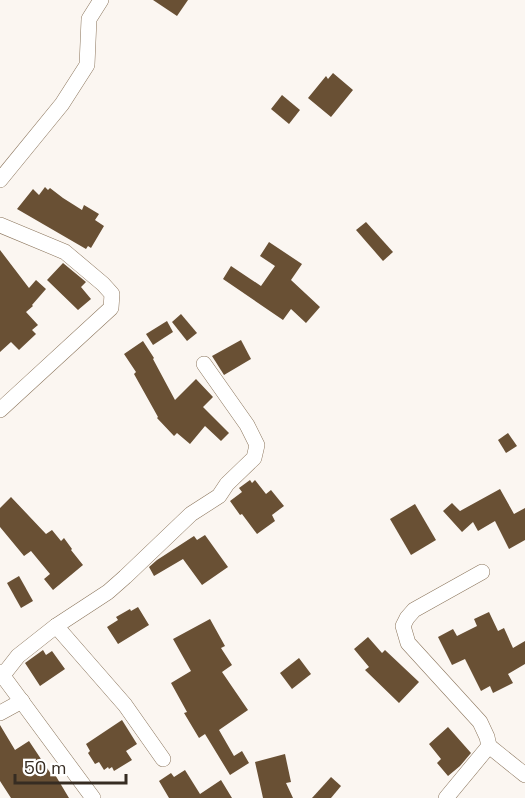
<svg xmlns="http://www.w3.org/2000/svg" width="525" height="798" font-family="'Space Grotesk',sans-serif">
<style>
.building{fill:#695034}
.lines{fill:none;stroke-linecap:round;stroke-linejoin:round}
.minor-casing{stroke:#8b755c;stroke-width:16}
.minor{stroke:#fff;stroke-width:15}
</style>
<rect width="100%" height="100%" fill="#fbf6f1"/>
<g class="building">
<path d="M153,0H188L177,16Z"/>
<path d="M333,73L353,90L331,117L308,98L326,76L328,79Z"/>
<path d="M282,95L300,110L289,124L271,109Z"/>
<path d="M45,187L48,190L50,188L63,198L82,210L84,205L99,214L95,220L104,226L91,248L88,246L86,249L17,209L33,189L39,195Z"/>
<path d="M366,222L393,252L383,261L356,230Z"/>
<path d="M269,242L302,264L291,280L320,307L306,323L291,309L283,320L223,279L231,266L261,286L275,266L260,256Z"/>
<path d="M0,250L29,288L36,280L46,289L32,305L33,306L26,312L38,325L32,330L36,334L19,350L11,342L0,352Z"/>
<path d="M63,263L86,282L81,287L91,299L78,310L47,280Z"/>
<path d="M181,314L197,333L187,341L172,322Z"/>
<path d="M167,321L173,332L153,345L146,334Z"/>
<path d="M241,340L251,359L224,375L212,356Z"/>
<path d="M143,341L154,358L153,359L175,400L196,379L213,397L203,407L229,433L221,441L205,426L190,444L177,433L174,436L157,418L158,417L134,374L136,372L124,354Z"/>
<path d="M508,433L517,446L506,453L498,440Z"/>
<path d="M250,480L252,483L255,480L266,494L271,490L284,506L272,515L275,521L257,534L242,514L240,515L230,501L242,492L239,488Z"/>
<path d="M500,489L514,514L525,508V540L509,549L495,521L478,531L473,522L462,532L443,511L452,503L460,511Z"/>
<path d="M11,497L46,534L52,530L61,541L64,538L72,549L71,550L83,565L53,590L44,579L50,574L31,551L24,556L0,527V508Z"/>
<path d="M415,504L436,540L411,555L390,519Z"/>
<path d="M205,535L228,567L202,585L183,559L154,576L149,567L157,560L194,536L197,540Z"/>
<path d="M19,576L33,601L21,608L7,583Z"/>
<path d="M138,607L149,625L118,644L107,627L118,620L116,617L130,609L131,611Z"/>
<path d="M489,612L498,631L504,628L513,648L525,641V664L508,674L513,683L493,693L490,686L481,691L465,659L452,665L438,637L453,629L457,636L477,626L474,619Z"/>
<path d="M210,619L225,646L221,648L232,665L222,672L248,710L219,730L234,756L242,751L249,763L230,775L205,734L199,738L184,713L187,712L171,683L191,671L173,639Z"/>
<path d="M368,637L382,653L385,650L419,682L399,703L365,670L369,667L354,649Z"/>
<path d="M43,650L46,655L52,651L65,669L40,686L25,663Z"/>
<path d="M299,658L311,674L292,689L280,673Z"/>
<path d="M122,720L137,744L126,751L132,760L114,771L112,767L109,769L108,767L104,770L99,762L95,764L88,753L90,751L86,744Z"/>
<path d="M0,725L15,750L29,741L51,774L54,773L69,798H11L0,781Z"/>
<path d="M448,727L471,753L460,766L448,776L437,763L441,759L429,744Z"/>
<path d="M285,754L291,782L286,783L293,798H263L255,762Z"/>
<path d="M185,770L200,794L221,780L232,798H169L159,781L171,773L174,777Z"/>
<path d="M331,777L341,786L331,798H312Z"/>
</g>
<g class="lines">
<g class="minor-casing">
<g id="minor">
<path d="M0,180L62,104L87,65L89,19L101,0"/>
<path d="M0,225L65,252L103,284L112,294L111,308L0,410"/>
<path d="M56,626L125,705L163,759"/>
<path d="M0,672L93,798"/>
<path d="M3,675L18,656L56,626L108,592L125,577L191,514L219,496L227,484L254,458L257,445L247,425L204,364"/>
<path d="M0,713L22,701"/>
<path d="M489,746L525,775"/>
<path d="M446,798L489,746L487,737L480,722L408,643L403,626L407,618L414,610L482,572"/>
</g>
</g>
<use href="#minor" class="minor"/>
</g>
<path d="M15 774v9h111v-9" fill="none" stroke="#362c22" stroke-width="3"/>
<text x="24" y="774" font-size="18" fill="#362c22" stroke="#ffffff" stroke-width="4.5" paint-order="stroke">50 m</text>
</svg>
